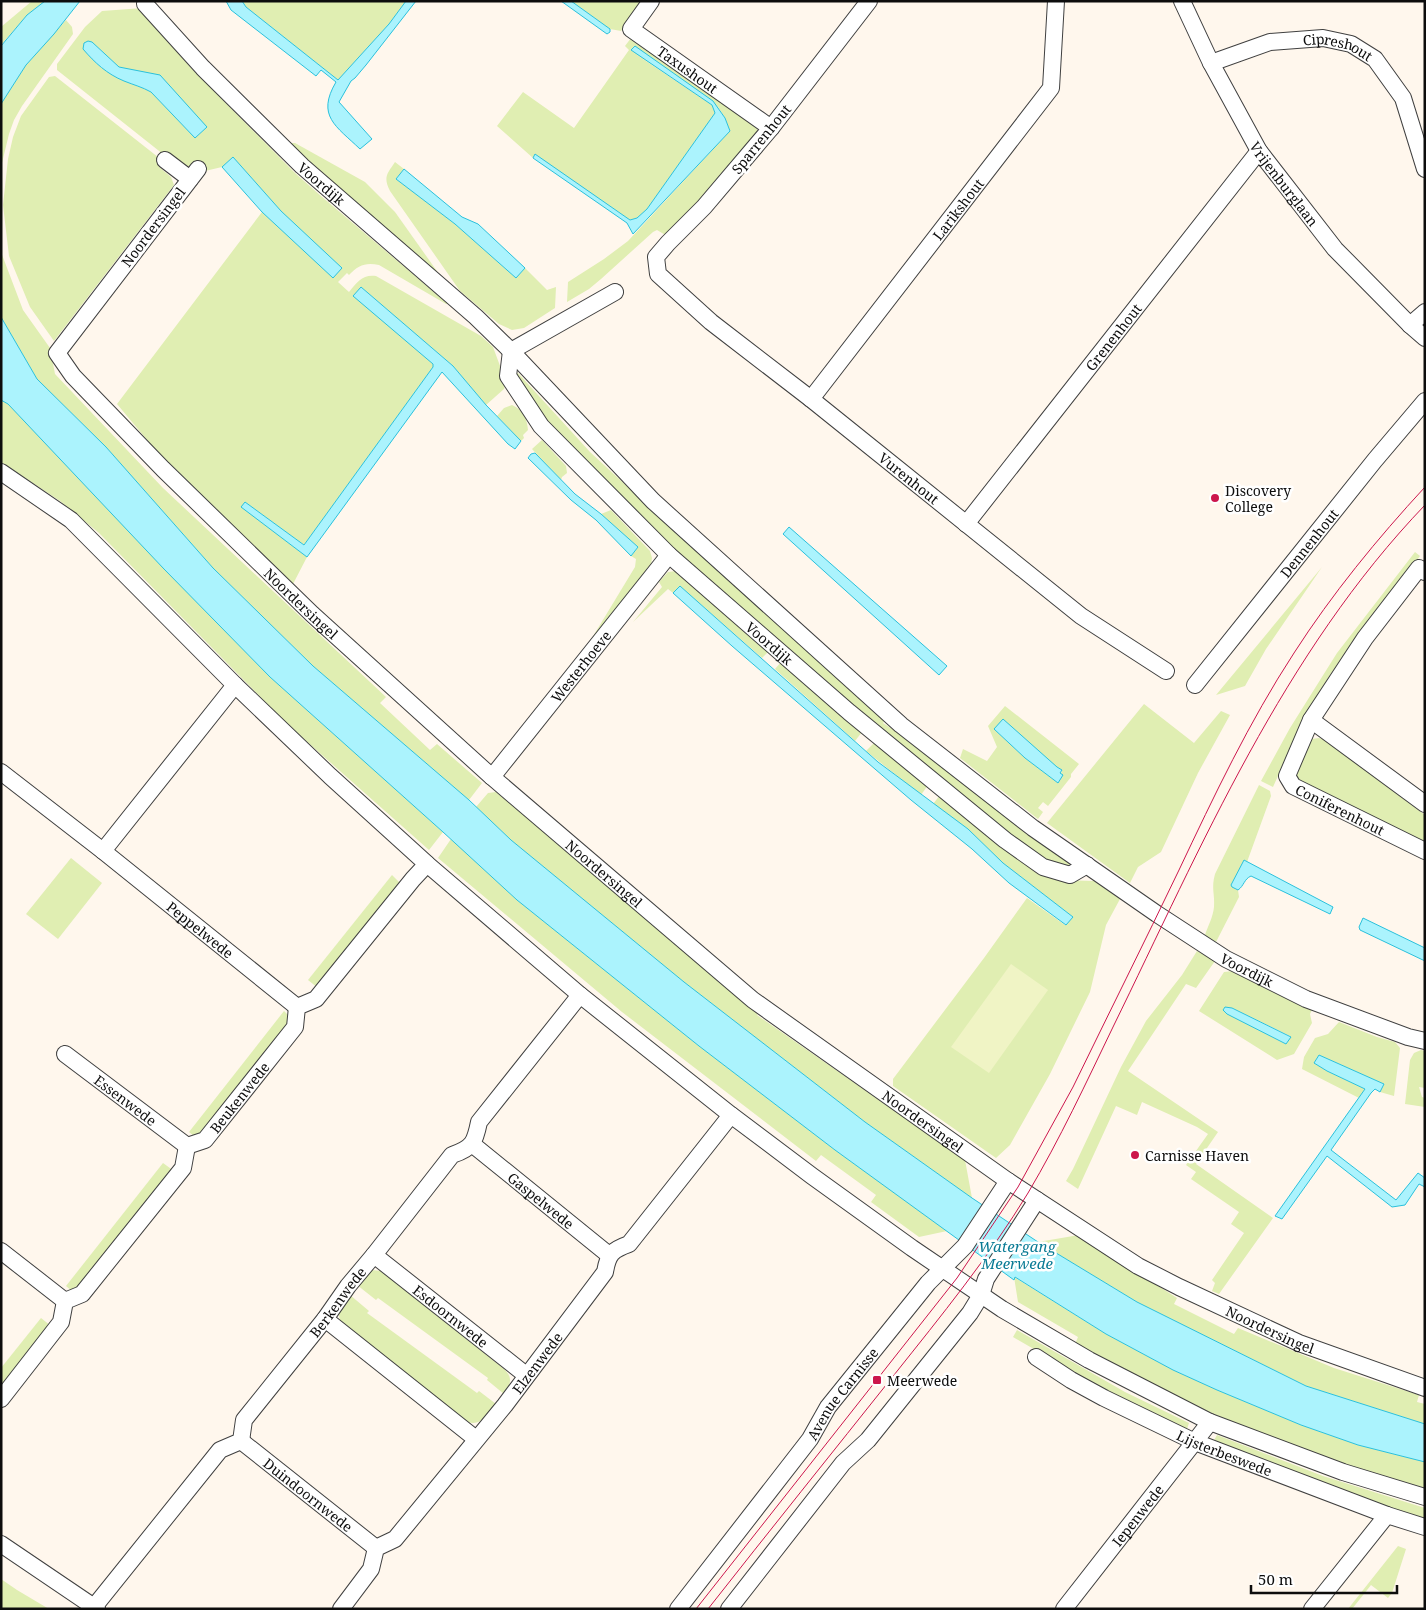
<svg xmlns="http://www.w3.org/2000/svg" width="1426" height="1610" font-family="'Noto Serif',serif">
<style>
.green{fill:#e0eeb2;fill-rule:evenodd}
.pitch{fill:#f0f4c5}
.water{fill:#abf3fd;stroke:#2ac1dc}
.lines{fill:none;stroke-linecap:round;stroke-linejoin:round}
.minor-casing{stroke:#404040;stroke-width:18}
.minor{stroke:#fff;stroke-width:16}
.tram{stroke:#cc164c;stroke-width:1}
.poi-dot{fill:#cc164c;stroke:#fff;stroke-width:2}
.labels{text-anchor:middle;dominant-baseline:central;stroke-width:5;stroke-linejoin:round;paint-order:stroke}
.street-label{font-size:14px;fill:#0d0d0d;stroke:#fff}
.poi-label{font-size:14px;fill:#0d0d0d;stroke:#fff;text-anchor:start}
.water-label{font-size:15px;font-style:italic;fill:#0a7b95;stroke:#fff}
</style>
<rect width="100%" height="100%" fill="#fff7ed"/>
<g class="green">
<path d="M32,1H45L27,15L1,45V27Z"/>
<path d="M242,1H406L389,24L338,80L246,7Z"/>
<path d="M571,1H642L621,31L610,29Z"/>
<path d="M143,8L156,27L191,68L295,173L321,196L448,304H446L379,265C366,262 358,265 349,275L347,273L338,282L349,292C357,282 363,274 376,276L481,336L493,347L506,382L504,389L486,405L453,366L361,287L433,364V367L304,545L245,502L242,507L307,557L293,584L153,447L117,404L262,212L333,277L281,211L233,157L222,167L205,171L192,165L182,168L178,166L57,70V64L85,27L102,11ZM92,42L119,67L206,128L195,138L151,92C142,87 134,85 125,81C107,74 95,63 83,49Z"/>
<path d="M66,20L72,27L73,34L22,106L14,120L9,134L1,167V104L26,65Z"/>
<path d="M631,38L757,126V132L755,138L667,236L657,230L653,232L601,279L589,289L567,302L568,282L604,259L628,241L730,131L725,118L718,107L631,51L712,105L715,113L647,209L637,218L630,220L535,155L533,158L497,126L523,92L574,128L629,50L625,46Z"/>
<path d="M55,76L163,161L159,167L171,177L174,185L54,341L30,307L9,256L3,205L8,159L13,137L21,116L49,77Z"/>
<path d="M289,143H295L365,182L395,212L439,274L343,193Z"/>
<path d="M395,162L404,169L396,179L455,224L516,278L525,268L547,290L556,287L555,308L524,328L512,330L499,324L460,291L390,191C383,177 387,174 395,162Z"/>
<path d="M1,252L23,310L50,348L55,374L163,488L386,697L380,703L430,750L437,744L482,783L469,800L313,666L213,568L106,447L37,379L1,317Z"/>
<path d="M516,373H518L590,452L658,515L886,719L883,723L900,734L1070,864L1069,866L1049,864L982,816L679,557L543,418Z"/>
<path d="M1,400L8,404L270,677L443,832L429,850L287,724L99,533L60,501L1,462Z"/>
<path d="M512,405C523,410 527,418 528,430L523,435L524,438L521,441L497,416L504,408Z"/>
<path d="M542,440L566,466L567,473L562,477L561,480L532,449Z"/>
<path d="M611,510L650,551L652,558L651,565L592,638L635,567L636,559L631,556L638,547L601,514Z"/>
<path d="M1415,552L1420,556C1386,600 1349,643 1320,691C1302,721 1288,754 1273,787L1261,781L1290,728L1337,653Z"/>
<path d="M1322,567L1266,649L1245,686L1216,695Z"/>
<path d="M676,571L770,650L762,658L680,586L673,593L668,589L633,622L662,587L659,582L668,572Z"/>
<path d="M782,661L862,732L855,741L775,669Z"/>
<path d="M1144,704L1194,743L1221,711L1230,715L1198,773L1161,852L1138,867L1130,883L1047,823Z"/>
<path d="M1005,706L1079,764L1071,774V777L1048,806L1043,802L1038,808L1043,812L1038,819L960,758L963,749L987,761L997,747L988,726ZM994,729L1062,770L1058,783L1025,758Z"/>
<path d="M1319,738L1325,740L1425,815V844L1302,783L1297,777L1296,770L1311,739Z"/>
<path d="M875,742L928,785L921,795L866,751Z"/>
<path d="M1259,785L1270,791L1271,796L1247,862L1245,860L1235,889L1238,890L1239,897L1216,942L1205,935C1208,926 1213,917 1214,907C1215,894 1211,888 1215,874Z"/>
<path d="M496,792L760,1010L757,1015L965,1160L972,1198L865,1122L684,982L511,840L476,807L488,793Z"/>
<path d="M940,795L1060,880L1094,881L1120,899L1106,925L1090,992L1050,1074L1010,1145L996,1158L893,1086V1079L984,958L1027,898L1065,925L1073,917L1003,863L968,829L933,804Z"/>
<path d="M451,839L517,900L699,1046L835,1150L947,1231L919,1237L871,1202L876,1195L821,1155L816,1161L622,1012L438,858Z"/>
<path d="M71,858L102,883L58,939L26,914Z"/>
<path d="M392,875L401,884L318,988L308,980Z"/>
<path d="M1197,951L1215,961L1196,988L1186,984L1128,1071L1218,1132L1196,1164L1273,1218L1219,1294L1212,1291L1215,1283L1212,1280L1244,1233L1231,1224L1239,1212L1191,1179L1196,1172L1186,1165L1208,1134L1197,1127L1142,1102L1137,1115L1116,1106L1078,1189L1066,1181L1073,1169L1121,1067L1146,1021L1182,975Z"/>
<path d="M1233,971L1262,987L1312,1010L1310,1014L1312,1023L1294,1054L1277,1060L1199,1011L1224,972ZM1232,1008L1290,1036L1286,1044L1228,1014L1223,1010Z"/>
<path d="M284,1011L290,1017L289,1025L203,1135L195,1137L189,1132Z"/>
<path d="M1339,1022L1377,1037L1395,1042L1400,1048L1394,1096L1380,1092L1384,1084L1319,1055L1314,1063L1327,1071L1365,1089L1359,1098L1302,1069L1304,1057L1315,1038L1328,1034Z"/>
<path d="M1421,1050L1425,1051V1088L1419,1087L1422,1097L1425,1098V1107L1405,1104L1410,1060L1414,1053Z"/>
<path d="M163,1163L174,1171L81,1287L72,1291L66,1286Z"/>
<path d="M1079,1235L1177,1298L1174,1304L1234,1334L1238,1328L1334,1368L1419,1395L1417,1402L1425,1404V1424L1306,1386L1137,1302L1038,1242Z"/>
<path d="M372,1270L381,1271L504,1369C513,1377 511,1385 504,1394L487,1380L488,1378L378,1298L376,1300L357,1285Z"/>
<path d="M1014,1277L1106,1334L1173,1370L1217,1390L1301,1425L1358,1445L1425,1462V1488C1366,1471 1308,1453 1252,1430C1191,1406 1133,1374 1075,1344L1078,1337L1018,1302Z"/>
<path d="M350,1295L369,1311L367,1313L477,1393L479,1391L496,1404C487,1415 479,1429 464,1420L340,1320L338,1312Z"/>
<path d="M41,1318L51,1326L1,1389V1368Z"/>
<path d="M1017,1330L1125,1392L1189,1423L1187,1429L1103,1389L1013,1337Z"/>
<path d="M1217,1435L1323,1476L1425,1508V1519L1392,1509L1213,1442Z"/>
<path d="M1398,1546L1406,1549L1392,1593L1388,1598L1371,1585L1352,1609H1348Z"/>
<path d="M1,1579L17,1590L49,1609H1Z"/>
</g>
<path class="pitch" d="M1011,964L1048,990L989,1073L951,1047Z"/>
<g class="water">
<path d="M45,1H80L54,34L26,65L1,104V46L27,15Z"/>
<path d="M226,1H242L246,7L338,80L389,24L406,1H416L366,65L355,78L351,81L339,102L372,139L360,149C336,126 316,116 336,82L321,70L316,76L231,10Z"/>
<path d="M561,1H571L610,29V32L607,34Z"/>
<path d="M88,41L92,42L119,67L160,75L207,127L195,138L151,92C142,87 134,85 124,81C107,74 95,63 83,49L84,43Z"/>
<path d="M635,46L713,101L725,118L730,131L633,234L627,223L533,158L535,154L630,220L637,218L647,209L715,113L712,105L631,50Z"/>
<path d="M233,157L281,211L342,268L333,278L262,212L222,167Z"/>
<path d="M404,169L462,217L478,224L525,268L516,278L455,224L396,179Z"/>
<path d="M361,287L453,366L486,405L521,441L515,449L508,444L442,372L307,557L241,507L245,502L304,545L433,367V364L353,296Z"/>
<path d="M1,317L37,379L106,447L213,568L313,666L469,800L511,840L684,982L865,1122L972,1198L1038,1242L1137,1302L1306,1386L1425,1424V1462L1358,1445L1301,1425L1217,1390L1173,1370L1106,1334L1015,1277L1014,1280L835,1150L699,1046L517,900L443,832L270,677L164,569L8,404L1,400Z"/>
<path d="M535,453L575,494L601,514L638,547L631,556L596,520L571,500L528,458L531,454Z"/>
<path d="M789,527L947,666L939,675L783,534Z"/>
<path d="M680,586L878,762L968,829L1003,863L1073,917L1066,925L1009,883L972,849L911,800L732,646L673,593Z"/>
<path d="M1003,719L1057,767L1062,770L1060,773L1063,775L1058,783L1025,758L994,729Z"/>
<path d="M1244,860L1333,907L1330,914L1251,876C1244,879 1244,886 1238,890L1232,887L1231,885Z"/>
<path d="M1363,918L1425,948V961L1360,930L1359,927Z"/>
<path d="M1225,1007L1232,1008L1291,1037L1286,1044L1227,1014L1223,1010Z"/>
<path d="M1319,1055L1384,1084L1380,1092L1375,1089L1371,1093L1331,1150L1396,1200L1418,1173L1425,1178V1187L1419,1184L1405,1205L1392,1207L1327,1156L1282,1219L1275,1216L1365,1089L1327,1071L1314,1063Z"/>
</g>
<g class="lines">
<g class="minor-casing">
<g id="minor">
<path id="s1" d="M651,1L631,29L771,128"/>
<path id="s2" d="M869,1L771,128L704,207L668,243L656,257L658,274L711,322L811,399L1081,616L1166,671"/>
<path id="s3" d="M1182,1L1211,63L1259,151L1335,249L1410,325L1425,338"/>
<path id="s4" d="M145,4L203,68L302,166L476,317L511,351L653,501L901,725L1033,828L1157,914L1226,959L1306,999L1408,1037L1425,1041"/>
<path id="s5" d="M1211,63L1270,42L1323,38L1351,44L1375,59L1403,98L1425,169"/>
<path d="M165,160L190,179"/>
<path id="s6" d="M198,169L57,353L73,376L163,469L312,614L492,777L753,1000L1008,1181L1138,1266L1179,1287L1299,1343L1425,1388"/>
<path id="s7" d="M615,292L511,351L508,376L541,426L669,555L849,712L1005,840L1043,867L1070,875L1087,865"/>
<path d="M1410,325L1425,312"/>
<path id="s8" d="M811,399L1051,88L1056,1"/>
<path d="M1,472L71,520L235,685L330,776L427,864L580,995L731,1115L812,1176L912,1248L1002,1309L1089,1360L1210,1422L1343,1472L1425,1497"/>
<path id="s9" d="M966,524L1259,151"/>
<path id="s10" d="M1425,572L1419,568L1365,638L1311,720L1287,776L1293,786L1425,851"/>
<path id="s11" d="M1195,685L1375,460L1425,401"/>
<path d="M1311,720L1425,804"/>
<path id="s12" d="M1,772L103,851L297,1007"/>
<path id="s13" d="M492,777L669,555"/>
<path d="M103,851L235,685"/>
<path id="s14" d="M65,1054L187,1146"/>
<path id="s15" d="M472,1144L609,1255"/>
<path d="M1,1251L65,1301"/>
<path id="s16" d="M374,1255L526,1375"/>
<path d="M325,1319L476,1439"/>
<path id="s17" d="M1036,1357L1071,1380L1104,1398L1195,1442L1387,1515L1425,1527"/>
<path id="s18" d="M1,1399L61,1322L65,1301L82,1294L183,1168L187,1146L205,1140L295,1027L297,1007L316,999L413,879L427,864"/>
<path id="s19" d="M241,1441L376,1548"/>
<path d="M1,1544L97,1609"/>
<path id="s20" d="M94,1607L220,1450L241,1441L244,1420L325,1319L348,1286L374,1255L452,1155C473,1148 475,1142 479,1122L580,995"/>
<path id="s21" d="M341,1609L371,1569L376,1548L395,1539L505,1405L605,1272C608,1254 612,1250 629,1244L731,1115"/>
<path id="s22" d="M678,1609L810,1439L828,1407L928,1283L965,1246L1008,1181"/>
<path d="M729,1609L843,1463L868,1440L970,1313L981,1295L986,1279L1037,1200"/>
<path id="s23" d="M1064,1609L1210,1422"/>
<path d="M1312,1609L1387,1515"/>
</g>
</g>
<use href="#minor" class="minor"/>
<g class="tram">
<path d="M696,1609L957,1278L1018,1187L1073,1087C1108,1015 1144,943 1179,870C1214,796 1249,722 1294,653C1332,594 1377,539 1425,487"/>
<path d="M708,1609C770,1530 832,1453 894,1375C941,1316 989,1257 1028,1193C1060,1139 1086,1083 1113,1027C1202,845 1283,653 1425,505"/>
</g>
</g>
<g class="poi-dot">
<circle cx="1215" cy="498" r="5"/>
<circle cx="1135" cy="1155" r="5"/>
<rect x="872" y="1375" width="10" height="10" rx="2.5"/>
</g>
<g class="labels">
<g class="street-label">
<text stroke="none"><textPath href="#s5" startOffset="132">Cipreshout</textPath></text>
<text stroke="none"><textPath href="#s1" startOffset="104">Taxushout</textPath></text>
<text transform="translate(761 139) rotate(-51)">Sparrenhout</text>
<text stroke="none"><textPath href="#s3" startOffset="210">Vrijenburglaan</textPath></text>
<text stroke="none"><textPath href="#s4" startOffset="252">Voordijk</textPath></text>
<text stroke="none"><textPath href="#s8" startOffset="240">Larikshout</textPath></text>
<text transform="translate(153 227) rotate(-53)">Noordersingel</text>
<text stroke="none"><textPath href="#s9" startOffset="238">Grenenhout</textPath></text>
<text stroke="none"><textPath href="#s2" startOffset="674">Vurenhout</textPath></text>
<text stroke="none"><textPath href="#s11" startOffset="182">Dennenhout</textPath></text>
<text stroke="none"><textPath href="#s6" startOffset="582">Noordersingel</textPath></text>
<text stroke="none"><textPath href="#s7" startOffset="520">Voordijk</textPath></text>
<text stroke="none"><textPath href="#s13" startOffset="142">Westerhoeve</textPath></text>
<text stroke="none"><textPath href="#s10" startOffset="319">Coniferenhout</textPath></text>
<text stroke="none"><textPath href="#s6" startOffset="988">Noordersingel</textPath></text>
<text stroke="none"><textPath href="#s12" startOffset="254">Peppelwede</textPath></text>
<text stroke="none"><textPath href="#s4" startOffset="1470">Voordijk</textPath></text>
<text stroke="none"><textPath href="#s18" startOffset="395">Beukenwede</textPath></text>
<text stroke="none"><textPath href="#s14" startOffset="76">Essenwede</textPath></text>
<text stroke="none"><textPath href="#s6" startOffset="1392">Noordersingel</textPath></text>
<text stroke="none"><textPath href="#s15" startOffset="89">Gaspelwede</textPath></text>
<text stroke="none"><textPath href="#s20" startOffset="396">Berkenwede</textPath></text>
<text stroke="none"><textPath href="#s16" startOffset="98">Esdoornwede</textPath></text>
<text stroke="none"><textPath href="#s6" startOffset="1798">Noordersingel</textPath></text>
<text stroke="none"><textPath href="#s21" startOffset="319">Elzenwede</textPath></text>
<text stroke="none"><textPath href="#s22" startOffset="271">Avenue Carnisse</textPath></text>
<text stroke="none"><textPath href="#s17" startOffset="212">Lijsterbeswede</textPath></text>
<text stroke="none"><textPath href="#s19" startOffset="86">Duindoornwede</textPath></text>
<text stroke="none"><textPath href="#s23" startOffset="119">Iepenwede</textPath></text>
</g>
<g class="poi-label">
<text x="1225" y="490">Discovery<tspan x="1225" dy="16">College</tspan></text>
<text x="1145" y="1155">Carnisse Haven</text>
<text x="887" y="1380">Meerwede</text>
</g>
<g class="water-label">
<text x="1017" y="1246">Watergang<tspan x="1017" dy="17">Meerwede</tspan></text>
</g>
</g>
<rect width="1426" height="1610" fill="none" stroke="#0d0d0d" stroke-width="5"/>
<path d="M1251 1585v8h146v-8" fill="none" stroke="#0d0d0d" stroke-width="2.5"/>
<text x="1258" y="1585" font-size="15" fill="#0d0d0d" stroke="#ffffff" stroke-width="4" paint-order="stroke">50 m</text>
</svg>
